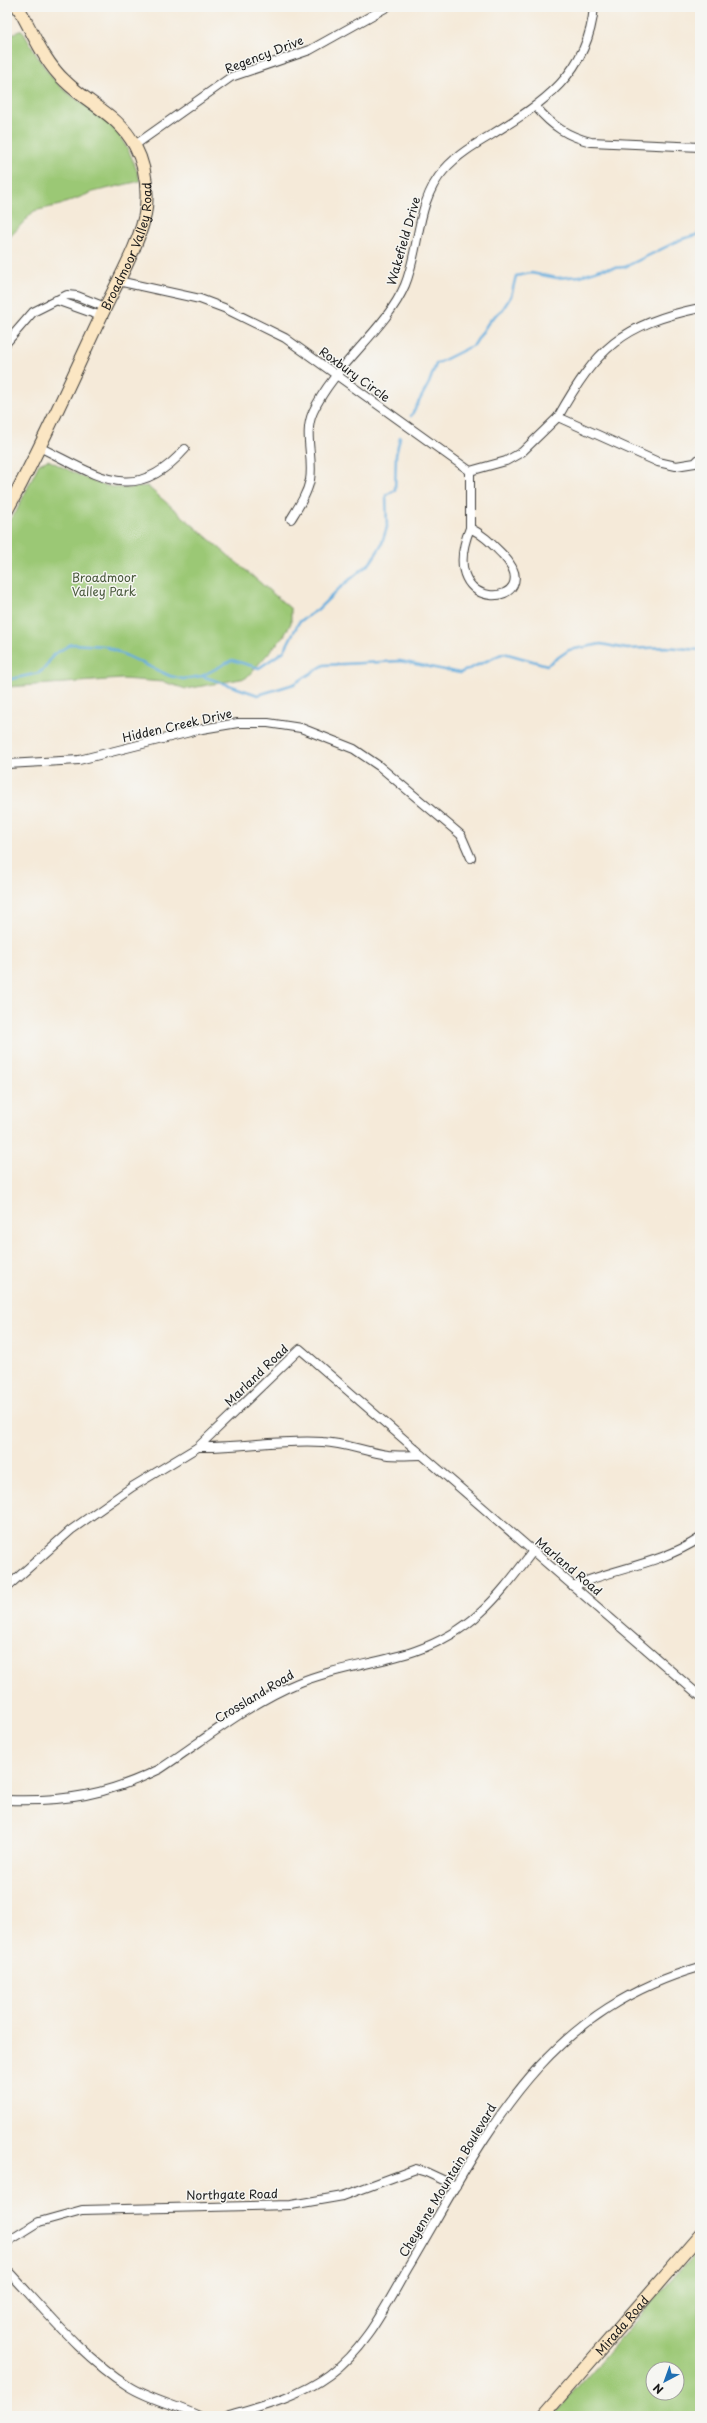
<svg xmlns="http://www.w3.org/2000/svg" width="707" height="2423" font-family="'Playpen Sans',sans-serif">
<style>
.green{fill:#9bc875;stroke:#5c7248;fill-rule:evenodd}
.lines{fill:none;stroke-linecap:round;stroke-linejoin:round}
.stream{stroke:#67addd;stroke-width:2.5}
.street-casing{stroke:#3d3b38;stroke-width:10}
.secondary-casing{stroke:#3d3b38;stroke-width:14}
.street{stroke:#fff;stroke-width:8}
.secondary{stroke:#fbe6c3;stroke-width:12}
.labels{text-anchor:middle;dominant-baseline:central;stroke-width:3;stroke-linejoin:round;paint-order:stroke}
.street-label{font-size:12px;fill:#1c1c1c;stroke:#f6f6f2}
.park-label{font-size:12px;fill:#48583b;stroke:#f6f6f2}
</style>
<rect width="100%" height="100%" fill="#f6f6f2"/>
<filter id="ink" filterUnits="userSpaceOnUse"><feTurbulence type="fractalNoise" baseFrequency=".025" numOctaves="2"/><feDisplacementMap in="SourceGraphic" scale="8" xChannelSelector="R" yChannelSelector="G"/><feConvolveMatrix kernelMatrix="1 2 1 2 8 2 1 2 1" color-interpolation-filters="sRGB"/></filter>
<filter id="wash" filterUnits="userSpaceOnUse"><feTurbulence type="fractalNoise" baseFrequency=".012" numOctaves="4" result="noise"/><feDisplacementMap in="SourceGraphic" scale="16" xChannelSelector="R" yChannelSelector="G"/><feGaussianBlur stdDeviation="0.9" result="paint"/><feColorMatrix in="noise" values="0 0 0 0 0 0 0 0 0 0 0 0 0 0 0 0 0 1.4 0 .05"/><feComposite in="paint" operator="in"/></filter>
<g filter="url(#wash)">
<rect width="100%" height="100%" fill="#f5ead9"/>
<g class="green">
<path d="M22,30C33,49 44,70 60,86C70,96 83,103 94,111C119,128 132,153 140,181L93,192L60,205L34,211L7,240V36Z"/>
<path d="M48,460C85,477 105,494 147,486L291,609V623L284,636L246,678L186,689L164,682L122,679L7,687V523L16,512L39,464Z"/>
<path d="M700,2248V2416H553L694,2254ZM653,2369H677V2393H653Z"/>
</g>
<g class="lines">
<g class="stream">
<path d="M411,416L429,383L436,364L474,345L490,320L503,309L511,296L516,276L531,273L557,278L580,276L601,269L625,267L682,239L700,234"/>
<path d="M202,676L232,660L259,668L284,651L299,622L317,610L342,586L370,563L381,546L387,527L386,495L395,490L396,455L400,437"/>
<path d="M7,680L39,673L45,668L53,655L71,644L105,646L170,676L183,679L202,676L258,695L294,684L324,665L400,661L460,673L504,653L547,665L569,650L601,644L627,649L666,647L700,650"/>
</g>
</g>
</g>
<g filter="url(#ink)">
<g class="lines">
<g class="street-casing">
<g id="street">
<path d="M536,107C552,126 567,136 591,142L700,147"/>
<path d="M135,145L231,77L310,50L387,7"/>
<path d="M118,281L200,299L224,308L285,338L470,471L506,461L522,452L558,417"/>
<path d="M56,300L101,316"/>
<path d="M700,308C622,324 596,349 558,417L658,462L676,466L695,463L700,458"/>
<path d="M7,342L33,312L67,295L77,296L105,307"/>
<path d="M39,447C96,474 133,508 185,449"/>
<path d="M470,471V528"/>
<path d="M291,519C299,506 307,494 310,480C314,457 303,434 313,412C334,365 386,330 405,285C420,249 416,201 444,170C457,155 474,145 491,135C543,103 588,74 594,7"/>
<path d="M470,528C484,535 492,544 503,555C551,607 433,619 470,528Z"/>
<path d="M7,764L79,760L202,729L238,723H268L301,728L354,749L379,766L461,835L471,858"/>
<path d="M198,1447C240,1448 280,1439 323,1442C345,1443 366,1452 388,1455C399,1456 411,1455 422,1455"/>
<path d="M573,1586C616,1568 661,1564 700,1538"/>
<path d="M7,1587L71,1530L132,1487L198,1447L300,1349L700,1696"/>
<path d="M7,1800C65,1802 107,1795 160,1769C204,1740 249,1703 298,1683C336,1667 377,1664 415,1651C473,1631 497,1598 533,1551"/>
<path d="M7,2242L39,2222L82,2210L291,2205L343,2196L416,2169L426,2172L456,2186"/>
<path d="M7,2270C43,2308 84,2359 128,2386C150,2400 176,2405 199,2416"/>
<path d="M229,2416C264,2406 299,2397 329,2375C366,2348 386,2305 409,2266C487,2134 540,2013 700,1967"/>
</g>
</g>
<g class="secondary-casing">
<g id="secondary">
<path id="s1" d="M7,510C43,445 73,375 105,308C118,281 143,237 146,208C148,186 145,165 135,146C119,115 88,104 65,81C44,62 32,31 18,7"/>
<path id="s2" d="M543,2416L700,2235"/>
</g>
</g>
<use href="#street" class="street"/>
<use href="#secondary" class="secondary"/>
</g>
</g>
<g class="labels">
<g class="street-label">
<text transform="translate(264 54) rotate(-21)">Regency Drive</text>
<text transform="translate(403 241) rotate(-74)">Wakefield Drive</text>
<text stroke="none"><textPath href="#s1" startOffset="291">Broadmoor Valley Road</textPath></text>
<text transform="translate(355 374) rotate(36)">Roxbury Circle</text>
<text transform="translate(177 725) rotate(-13)">Hidden Creek Drive</text>
<text transform="translate(256 1375) rotate(-44)">Marland Road</text>
<text transform="translate(569 1566) rotate(40)">Marland Road</text>
<text transform="translate(254 1696) rotate(-31)">Crossland Road</text>
<text transform="translate(447 2180) rotate(-59)">Cheyenne Mountain Boulevard</text>
<text transform="translate(232 2194) rotate(-1)">Northgate Road</text>
<text stroke="none"><textPath href="#s2" startOffset="120">Mirada Road</textPath></text>
</g>
<g class="park-label">
<text x="104" y="577">Broadmoor<tspan x="104" dy="14">Valley Park</tspan></text>
</g>
</g>
<rect width="707" height="2423" fill="none" stroke="#f6f6f2" stroke-width="24"/>
<g transform="translate(665 2381) rotate(221)"><circle r="19" fill="#f6f6f2" stroke="#9f9f9c"/>
<path d="M0-3L7 15L0 10L-7 15Z" fill="#1f6fb2"/>
<text y="-6" font-size="11" font-weight="bold" text-anchor="middle" fill="#1c1c1c">N</text>
</g>
</svg>
